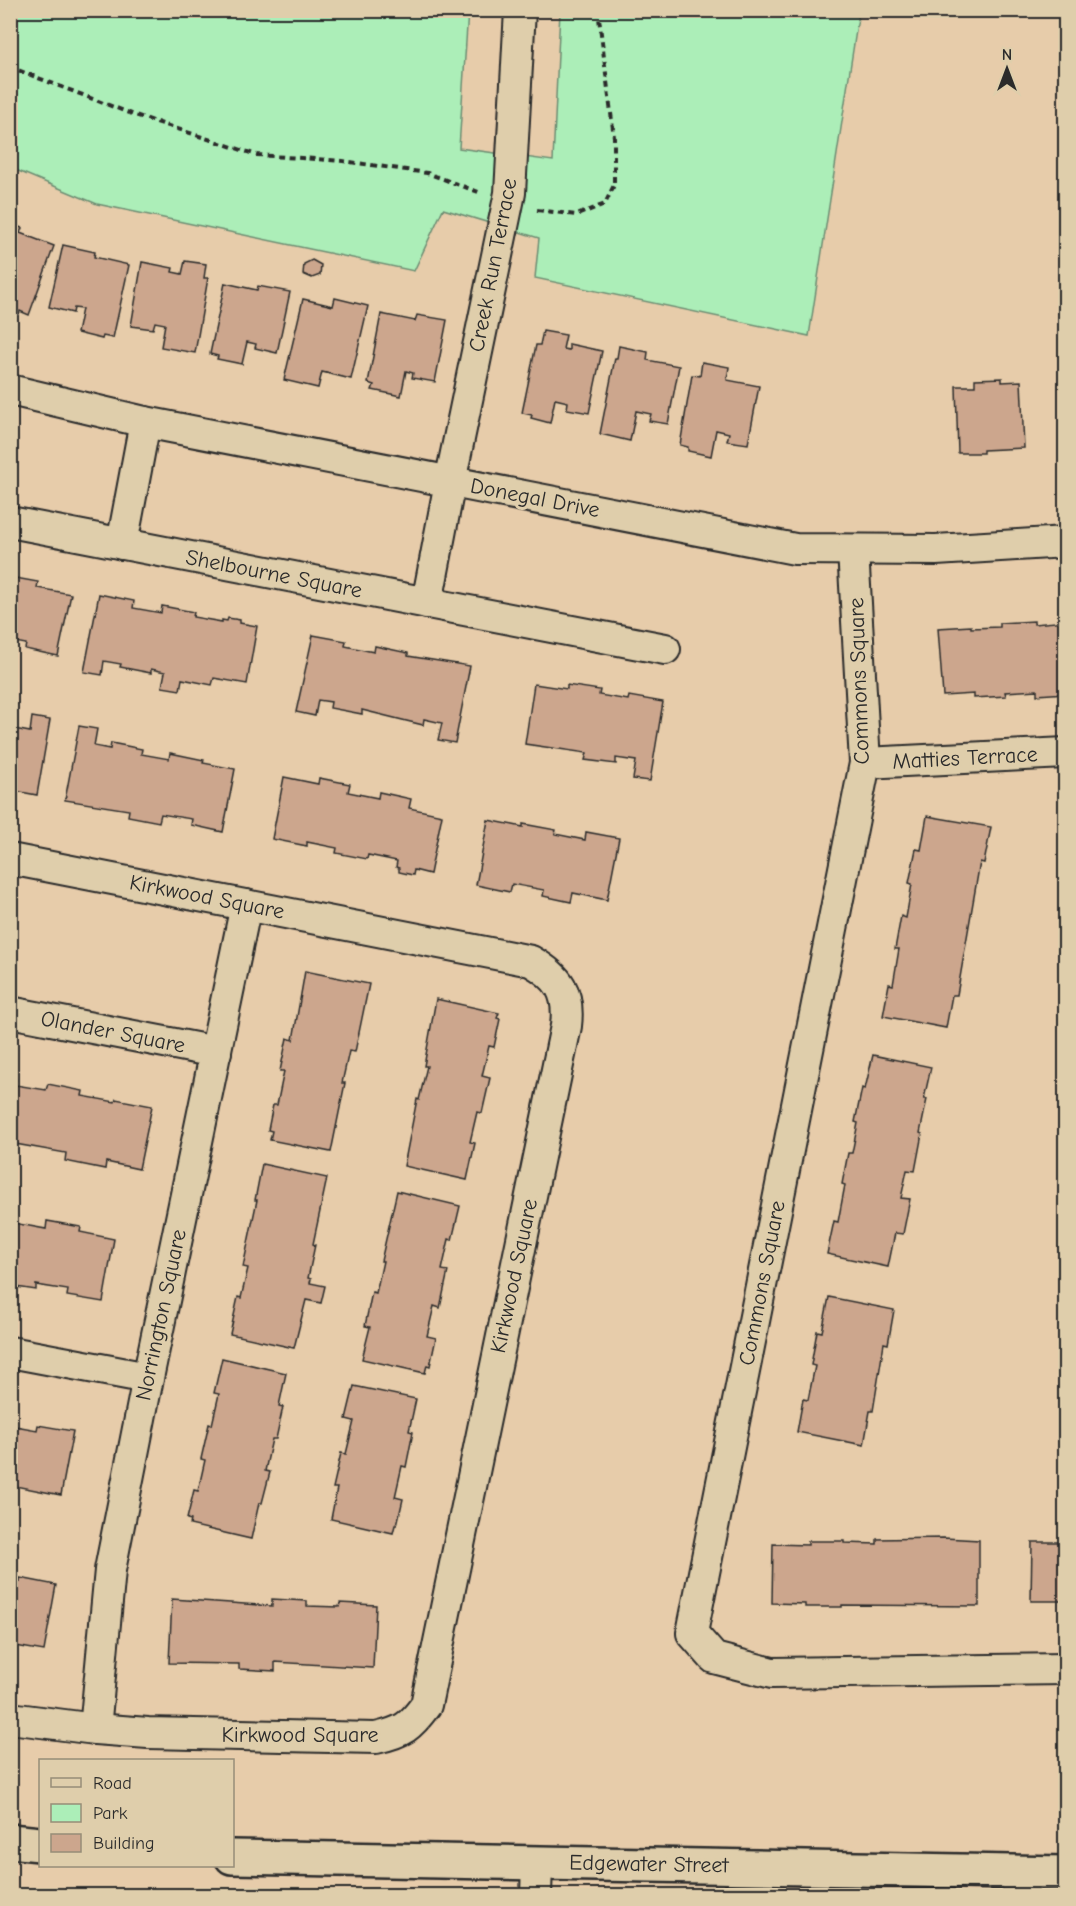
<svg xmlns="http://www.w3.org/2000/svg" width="1076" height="1906" font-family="'Comic Neue',sans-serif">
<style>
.green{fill:#aceeb8;stroke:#6c8c72;stroke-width:1.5}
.building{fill:#cca68d;stroke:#2b2b2b;stroke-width:1.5}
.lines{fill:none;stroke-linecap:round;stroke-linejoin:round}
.minor-casing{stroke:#2b2b2b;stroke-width:34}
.tertiary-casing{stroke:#2b2b2b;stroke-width:38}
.path{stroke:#2b2b2b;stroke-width:4;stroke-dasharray:6 4.5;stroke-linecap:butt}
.minor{stroke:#dfceab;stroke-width:30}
.tertiary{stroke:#dfceab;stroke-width:33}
.labels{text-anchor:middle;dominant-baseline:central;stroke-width:6;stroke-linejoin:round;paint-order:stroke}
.street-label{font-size:22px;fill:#2b2b2b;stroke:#dfceab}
</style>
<rect width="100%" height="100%" fill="#e7ccaa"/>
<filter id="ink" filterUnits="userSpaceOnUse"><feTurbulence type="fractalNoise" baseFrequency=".0167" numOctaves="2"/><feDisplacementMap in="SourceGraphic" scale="12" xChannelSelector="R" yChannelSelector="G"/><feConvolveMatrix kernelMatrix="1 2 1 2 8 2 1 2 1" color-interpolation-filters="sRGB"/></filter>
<g filter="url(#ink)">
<path class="green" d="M10,11H468L459,148L553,161L560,11H859L809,336L535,278L539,238L443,209L414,271L97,204L11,168Z"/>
<g class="building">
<path d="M10,224L22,228L20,233L54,246L29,315L20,311L19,314L10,311Z"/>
<path d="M63,245L95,252L94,257L129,265L113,338L103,336L102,339L77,333L82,309L74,308L73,313L49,307Z"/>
<path d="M312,260L321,265L320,275L312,278L303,274L304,264Z"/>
<path d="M185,261L206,264L204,278H208L195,353L161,347L165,324L155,322L153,329L131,326L142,262L173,268L172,272L182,274Z"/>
<path d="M225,283L257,290L258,286L290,292L277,353L255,348L256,344L247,342L242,364L217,359L218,356L210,354Z"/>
<path d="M335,298L368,306L351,379L322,372L318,388L284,380L303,299L333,306Z"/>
<path d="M381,314L415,321L417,315L447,320L435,382L412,378L413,373L406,371L401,396L372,390L374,385L368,383Z"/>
<path d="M543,331L566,335L563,349L569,350V344L602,351L589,413L567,409L568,402L555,399L550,423L531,418L532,415L522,413L536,345H540Z"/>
<path d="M619,346L648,352L647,360L679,366L668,424L649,421L651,414L636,411L630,441L600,434L615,358H617Z"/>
<path d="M702,362L729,367L727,380L759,386L748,444L727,441L729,433L716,430L711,456L688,451V447L680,445L692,375L700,376Z"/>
<path d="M1002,378V382L1021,381L1024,448L983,450V453H958L956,386H975V379Z"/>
<path d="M10,577L38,582L37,588L71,594L58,656L25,649L26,644L10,641Z"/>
<path d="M99,594L134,601L133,608L161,613L162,606L194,612L193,617L222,622V620L227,621L228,618L240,620V623L257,626L247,684L214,678L212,685L182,679L180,690L162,687L165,672L151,669V673L120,667L121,664L104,661L102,675L84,672Z"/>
<path d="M1034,621V624L1066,621V693L1037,695V690L1005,692L1006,696L974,698V694L943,696L938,628L971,626V628L1000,627V623Z"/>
<path d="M313,635L346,641L345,646L374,652L375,646L408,653V656L470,666L455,743L438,740L442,723L424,719L423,725L362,710V714L330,708L331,702L318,700L315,716L296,712Z"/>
<path d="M534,684L567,689V685L600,690L599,695L628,700L629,696L663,702L650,781L633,779L636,761L616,758V764L585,760L587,753L525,744Z"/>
<path d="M32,717L50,720L37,795L10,790V723L15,724L14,729L30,732Z"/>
<path d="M79,726L97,729L94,746L110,749L111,743L142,749L141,754L169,759L170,753L204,760L203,763L235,769L223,832L191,825L192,819L161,814L159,822L128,816L129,810L65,800Z"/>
<path d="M284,777L318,784L319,778L350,784L348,792L378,798L379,792L411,799L409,808L442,815L430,874L414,870L413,875L399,872V868L396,867L397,861L368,855L367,859L336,853L337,848L307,842V846L272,839Z"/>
<path d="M927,816L991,827L984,863L980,862L957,995H952L946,1028L883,1016L889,984L893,985L899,949H895L901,916L906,918L912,884L909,883L916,849L921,850Z"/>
<path d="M488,820L523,827V824L556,830L555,834L585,840L586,832L619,838L607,900L573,893L571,902L543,896L544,890L512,884L510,892L476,885Z"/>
<path d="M305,971L369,984L355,1052L349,1051L342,1083H345L331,1152L270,1140L272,1131L268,1130L273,1105H277L284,1071H280L287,1038L293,1040Z"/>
<path d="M436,999L499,1013L497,1018L500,1019L494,1047L489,1046L482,1076L490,1078L482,1113L477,1112L470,1142L475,1143L467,1180L404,1166L417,1099L419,1100L427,1066H424Z"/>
<path d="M873,1055L931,1067L924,1099H927L920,1133L922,1134L915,1171L907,1170L901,1198L910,1199L903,1234L895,1233L888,1267L827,1254L834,1221L838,1222L845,1185L842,1184L848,1153H852L858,1123L855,1122L862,1088L865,1089Z"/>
<path d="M10,1078L16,1079L15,1085L46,1090L48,1084L83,1091L82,1096L115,1102L116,1099L152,1106L139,1169L106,1162L105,1169L65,1161L66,1153L10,1143Z"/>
<path d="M262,1164L327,1178L313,1244L315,1245L308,1278L311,1279L310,1283L325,1286L321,1303L306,1300L294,1348L230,1334L238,1297L241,1298L248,1268L243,1267L257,1200H255Z"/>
<path d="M397,1191L460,1206L452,1240L449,1239L442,1270L448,1271L440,1308L434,1306L427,1336L436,1338L430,1366L427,1365L425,1373L362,1359L370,1327L365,1326L372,1292L376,1293L383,1261H381Z"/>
<path d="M10,1212H15L13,1223L46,1229L47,1221L81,1227L80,1232L114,1239L103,1302L67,1296L68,1290L36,1285V1290L10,1286Z"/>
<path d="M829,1297L894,1310L888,1344L884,1343L873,1411H870L864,1445L797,1432L803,1399L808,1400L815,1366L811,1365L817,1331L822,1332Z"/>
<path d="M222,1358L286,1373L279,1406L283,1407L276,1439H272L265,1471L270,1472L262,1503H259L251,1539L190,1525L191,1520L187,1519L194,1490L198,1491L205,1460L201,1459L209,1424L212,1425L219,1394L214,1393Z"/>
<path d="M354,1386L416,1399L409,1431L413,1432L406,1467L402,1466L395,1497L403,1499L397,1525H395L393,1533L331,1519L337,1488H333L341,1453L346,1454L354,1421L346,1419Z"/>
<path d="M10,1425L37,1430L38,1425L73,1431L61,1495L10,1485Z"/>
<path d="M944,1538L979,1540V1606L842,1605V1607H805V1604L772,1603L773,1544L808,1545V1541H844V1543L877,1544V1539Z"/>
<path d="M1032,1542H1066V1601H1031Z"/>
<path d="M20,1578L56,1585L44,1651L10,1645V1580L20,1582Z"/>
<path d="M172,1599L272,1606V1599L307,1601V1606L339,1607L340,1603L376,1605L373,1668L275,1662V1671L239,1669V1664L169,1663Z"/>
</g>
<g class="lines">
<g class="minor-casing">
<g id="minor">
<path d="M10,390L145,422L795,549L936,550L1066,542"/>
<path d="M10,522L665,649"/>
<path d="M122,544L145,422"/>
<path d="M853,550L865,763L692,1633L714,1658L772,1673L1066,1669"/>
<path d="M427,603L450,482L510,193L520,10"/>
<path d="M865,763L1066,753"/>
<path d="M10,859L531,961C559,977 570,992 566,1026L426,1705C410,1727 403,1732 376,1738L148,1733L95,1729L10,1718"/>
<path d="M10,1012L216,1052"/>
<path d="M10,1352L148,1378"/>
<path d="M95,1729L110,1570L148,1378L246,905"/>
<path d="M536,1896L537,1862"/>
</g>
</g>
<g class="tertiary-casing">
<g id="tertiary">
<path d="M10,1841L40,1844"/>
<path d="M232,1857L1066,1873"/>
</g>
</g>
<g class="path">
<path d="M10,65L15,69L132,114L257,155L343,161L427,173L481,193"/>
<path d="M537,210L577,215L605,204L614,185V137L598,10"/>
</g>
<use href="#minor" class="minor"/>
<use href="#tertiary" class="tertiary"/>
</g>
</g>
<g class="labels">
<g class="street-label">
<text transform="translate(493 265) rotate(-79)">Creek Run Terrace</text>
<text transform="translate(535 498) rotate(11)">Donegal Drive</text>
<text transform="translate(274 574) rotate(11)">Shelbourne Square</text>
<text transform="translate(859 681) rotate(-92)">Commons Square</text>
<text transform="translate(965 758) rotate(-3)">Matties Terrace</text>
<text transform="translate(207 897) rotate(11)">Kirkwood Square</text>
<text transform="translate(113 1032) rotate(11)">Olander Square</text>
<text transform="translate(514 1276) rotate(-78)">Kirkwood Square</text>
<text transform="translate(762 1283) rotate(-79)">Commons Square</text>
<text transform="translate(161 1315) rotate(-78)">Norrington Square</text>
<text x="300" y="1735">Kirkwood Square</text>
<text transform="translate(649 1864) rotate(1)">Edgewater Street</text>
</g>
</g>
<rect width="1076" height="1906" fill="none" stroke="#dfceab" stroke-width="36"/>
<rect x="18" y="18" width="1040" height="1870" fill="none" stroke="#2b2b2b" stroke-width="2" filter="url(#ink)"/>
<rect x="39" y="1759" width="195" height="108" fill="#dfceab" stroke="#978d78" stroke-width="1.5"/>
<rect x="51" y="1778" width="30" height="9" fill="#dfceab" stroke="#978d78" stroke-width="1.5"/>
<text x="93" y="1789" font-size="18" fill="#2b2b2b">Road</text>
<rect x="51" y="1804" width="30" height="18" fill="#aceeb8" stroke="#978d78" stroke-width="1.5"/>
<text x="93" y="1819" font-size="18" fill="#2b2b2b">Park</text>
<rect x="51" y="1834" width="30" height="18" fill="#cca68d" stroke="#978d78" stroke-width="1.5"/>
<text x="93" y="1849" font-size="18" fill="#2b2b2b">Building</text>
<g transform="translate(1007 69)" stroke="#dfceab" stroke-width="4.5" paint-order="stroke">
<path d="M0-4.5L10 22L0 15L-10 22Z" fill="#2b2b2b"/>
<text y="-9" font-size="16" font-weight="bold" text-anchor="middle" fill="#2b2b2b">N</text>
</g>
</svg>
